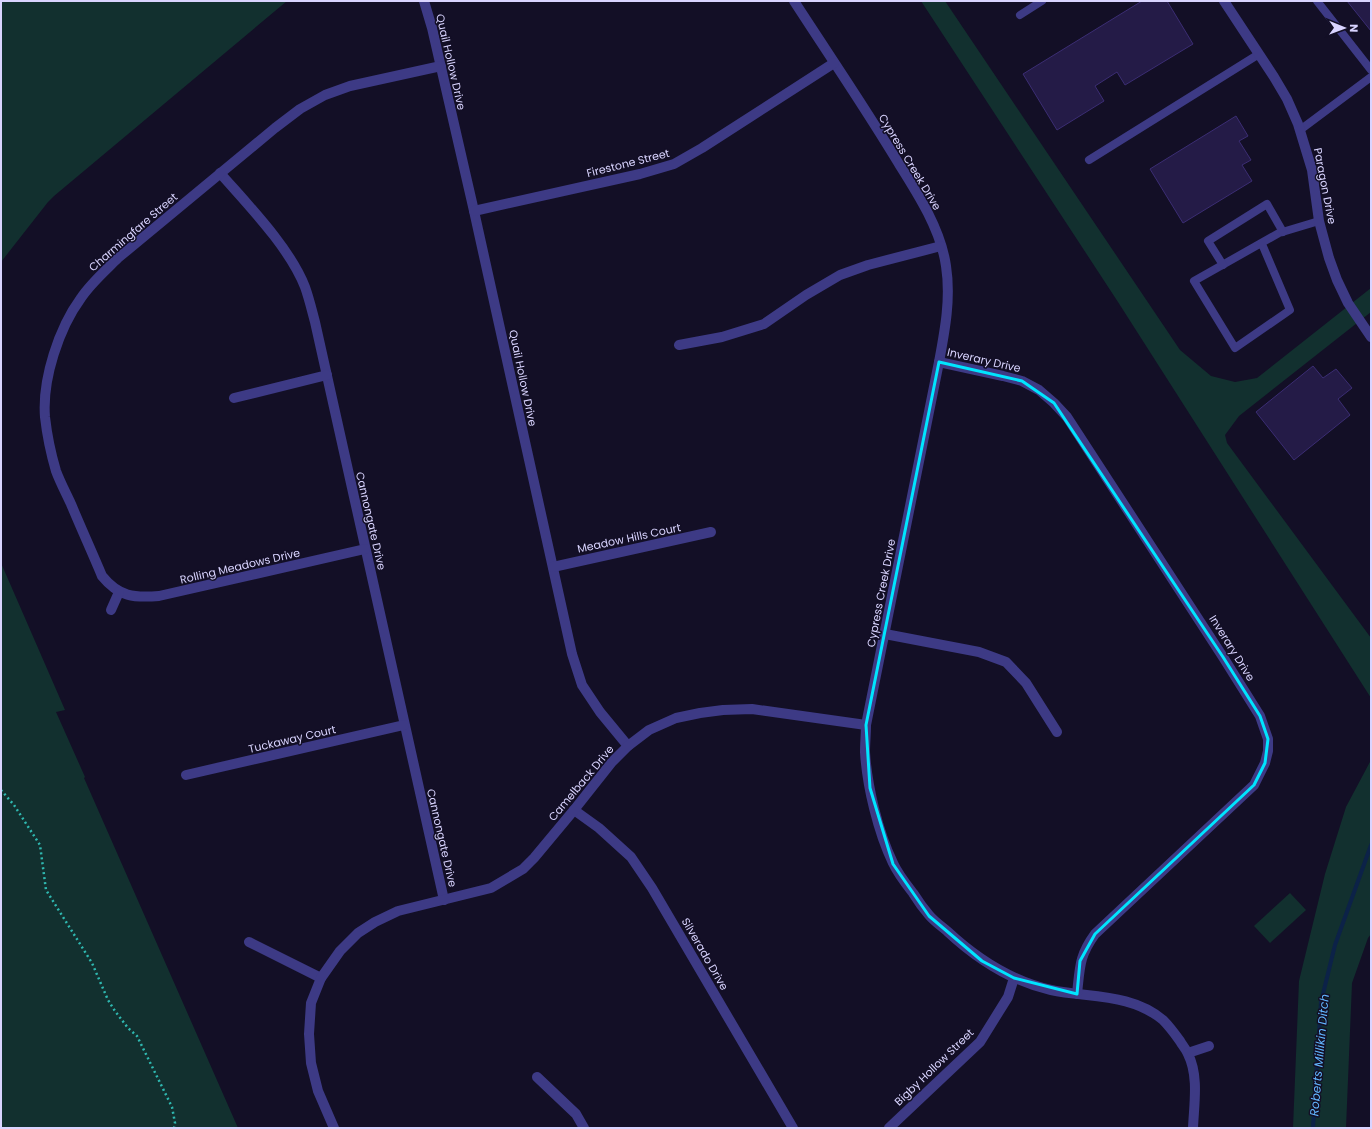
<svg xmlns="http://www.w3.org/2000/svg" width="1372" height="1129" font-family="Poppins,sans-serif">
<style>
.green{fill:#12302f}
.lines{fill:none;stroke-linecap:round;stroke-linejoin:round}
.stream{stroke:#0c2248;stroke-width:4}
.building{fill:#241b47;stroke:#3b2d73}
.path{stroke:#2fb8b0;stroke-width:2.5;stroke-dasharray:2 3;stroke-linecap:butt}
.service{stroke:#3d3a85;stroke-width:8}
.minor{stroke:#3d3a85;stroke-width:10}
.marked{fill:none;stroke:#00e5ff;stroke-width:3;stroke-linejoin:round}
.labels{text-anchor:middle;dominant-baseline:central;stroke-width:3;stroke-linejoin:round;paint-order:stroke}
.street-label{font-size:11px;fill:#d9d4ff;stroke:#130f26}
.water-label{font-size:12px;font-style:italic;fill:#62b6ff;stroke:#130f26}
</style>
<rect width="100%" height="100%" fill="#130f26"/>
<g class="green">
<path d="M1,1H287L54,196L48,202L1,262Z"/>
<path d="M921,1H945L1180,350L1211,376L1235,382L1257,378L1371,288V312L1239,416L1225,435L1227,443L1371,638V698L1118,302Z"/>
<path d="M1,563L65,710L56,712L85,777L84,778L238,1128H1Z"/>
<path d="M1371,760V934L1368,938L1352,983L1346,1128H1293L1299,981L1325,874L1346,807Z"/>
<path d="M1290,893L1306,910L1270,943L1254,926Z"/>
</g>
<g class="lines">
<path class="stream" d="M1313,1128L1321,1002L1335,945L1371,845"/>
</g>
<g class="building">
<path d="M1142,1H1167L1193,44L1125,85L1117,72L1095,86L1104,101L1057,130L1023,74Z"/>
<path d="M1347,1H1371V31Z"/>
<path d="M1236,116L1248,136L1239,141L1251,160L1242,165L1252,181L1183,223L1150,169Z"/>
<path d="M1313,366L1323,378L1336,369L1352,388L1338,399L1350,415L1294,460L1256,412Z"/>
</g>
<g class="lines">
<path class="path" d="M1,790L14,805L40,845L46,890L92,963L108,1000L115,1011L128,1028L137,1036L172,1107L175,1123L174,1128"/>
<g class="service">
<path d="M1317,1L1371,70"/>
<path d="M1020,15L1042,1"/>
<path d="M1300,130L1371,77"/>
<path d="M1089,160L1259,54"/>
<path d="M1262,244L1290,310L1235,348L1194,281L1279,233L1319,221"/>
<path d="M1223,265L1208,241L1267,204L1283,232"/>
</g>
<g class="minor">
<path d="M424,1L432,28L474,211L572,654L582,685L600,712L628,746"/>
<path d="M794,1C829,55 866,109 899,164C918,194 941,230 946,266C951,298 945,330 939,362L866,725C866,734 865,743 865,752C867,786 878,832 893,863C898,874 906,884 913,893C918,901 923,908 929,915C934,921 941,926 947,931C977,959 1010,981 1051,990C1089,998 1131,993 1163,1020C1169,1026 1175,1034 1180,1041C1182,1045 1186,1049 1188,1054C1199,1076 1194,1104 1193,1128"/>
<path d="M1224,1L1274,77L1287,99L1298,124L1312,170L1319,221L1329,258L1337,280L1348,303L1371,337"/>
<path d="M220,173C248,205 290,248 305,287C309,298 312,311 315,322L444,900"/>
<path d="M474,211L640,174L674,164L702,148L834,63"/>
<path d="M679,345L722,337L764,324L806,295L840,275L868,265L941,246"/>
<path d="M939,362L1003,376L1022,381L1039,390L1054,403L1067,417L1223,657L1260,716L1268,739V751L1265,763L1254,785L1095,934C1079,956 1080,967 1077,994"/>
<path d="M234,398L327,375"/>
<path d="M365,549L159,596C134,598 119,597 102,576C92,552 81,528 71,504C66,493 60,482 56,471C51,454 47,435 45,417C42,379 59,328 81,298C91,283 105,271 118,258L275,128L300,109L325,95L350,86L441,66"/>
<path d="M553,567L711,532"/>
<path d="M111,610L119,592"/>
<path d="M885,634L979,652L1006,662L1026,683L1057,732"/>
<path d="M186,775L404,725"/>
<path d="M574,810L599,828L631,857L652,888L793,1128"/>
<path d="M249,942L321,978"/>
<path d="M1188,1053L1209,1046"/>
<path d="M537,1077L576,1114L584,1128"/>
<path d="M334,1128L318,1091L311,1063L309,1034L311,1003L321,978L340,951L358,933L375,922L398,911L491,888L523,869L534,858L574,810L612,762L628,746L649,730L676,718L700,713L723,710L752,709L866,725"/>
<path d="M889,1128L980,1042L1008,997L1014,978"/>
</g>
</g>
<path class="marked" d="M939,362L1022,381L1054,403L1223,657L1260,716L1268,739L1265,763L1254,785L1095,934L1080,961L1077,994L1014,978L982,961L929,916L893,864L870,788L866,725Z"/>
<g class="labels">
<g class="street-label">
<text transform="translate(451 62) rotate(77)">Quail Hollow Drive</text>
<text transform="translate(910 162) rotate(59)">Cypress Creek Drive</text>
<text transform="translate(628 163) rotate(-14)">Firestone Street</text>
<text transform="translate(1325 186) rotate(79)">Paragon Drive</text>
<text transform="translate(133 232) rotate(-41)">Charmingfare Street</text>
<text transform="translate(984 360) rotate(13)">Inverary Drive</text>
<text transform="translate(523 378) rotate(78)">Quail Hollow Drive</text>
<text transform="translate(371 521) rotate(77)">Cannongate Drive</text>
<text transform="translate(629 538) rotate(-12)">Meadow Hills Court</text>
<text transform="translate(240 566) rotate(-13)">Rolling Meadows Drive</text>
<text transform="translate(881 593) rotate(-79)">Cypress Creek Drive</text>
<text transform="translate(1232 648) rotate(58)">Inverary Drive</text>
<text transform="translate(292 739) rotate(-13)">Tuckaway Court</text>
<text transform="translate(581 783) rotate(-50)">Camelback Drive</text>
<text transform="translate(442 838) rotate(77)">Cannongate Drive</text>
<text transform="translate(705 954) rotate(60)">Silverado Drive</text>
<text transform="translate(934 1067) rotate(-44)">Bigby Hollow Street</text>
</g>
<g class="water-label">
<text transform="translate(1319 1055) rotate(-85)">Roberts Millikin Ditch</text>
</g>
</g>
<rect width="1372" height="1129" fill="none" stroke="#d9d4ff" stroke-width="4"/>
<g transform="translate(1344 28) rotate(91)" stroke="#130f26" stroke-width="3" paint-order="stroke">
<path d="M0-3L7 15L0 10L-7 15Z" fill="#d9d4ff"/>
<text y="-6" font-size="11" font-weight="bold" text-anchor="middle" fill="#d9d4ff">N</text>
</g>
</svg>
